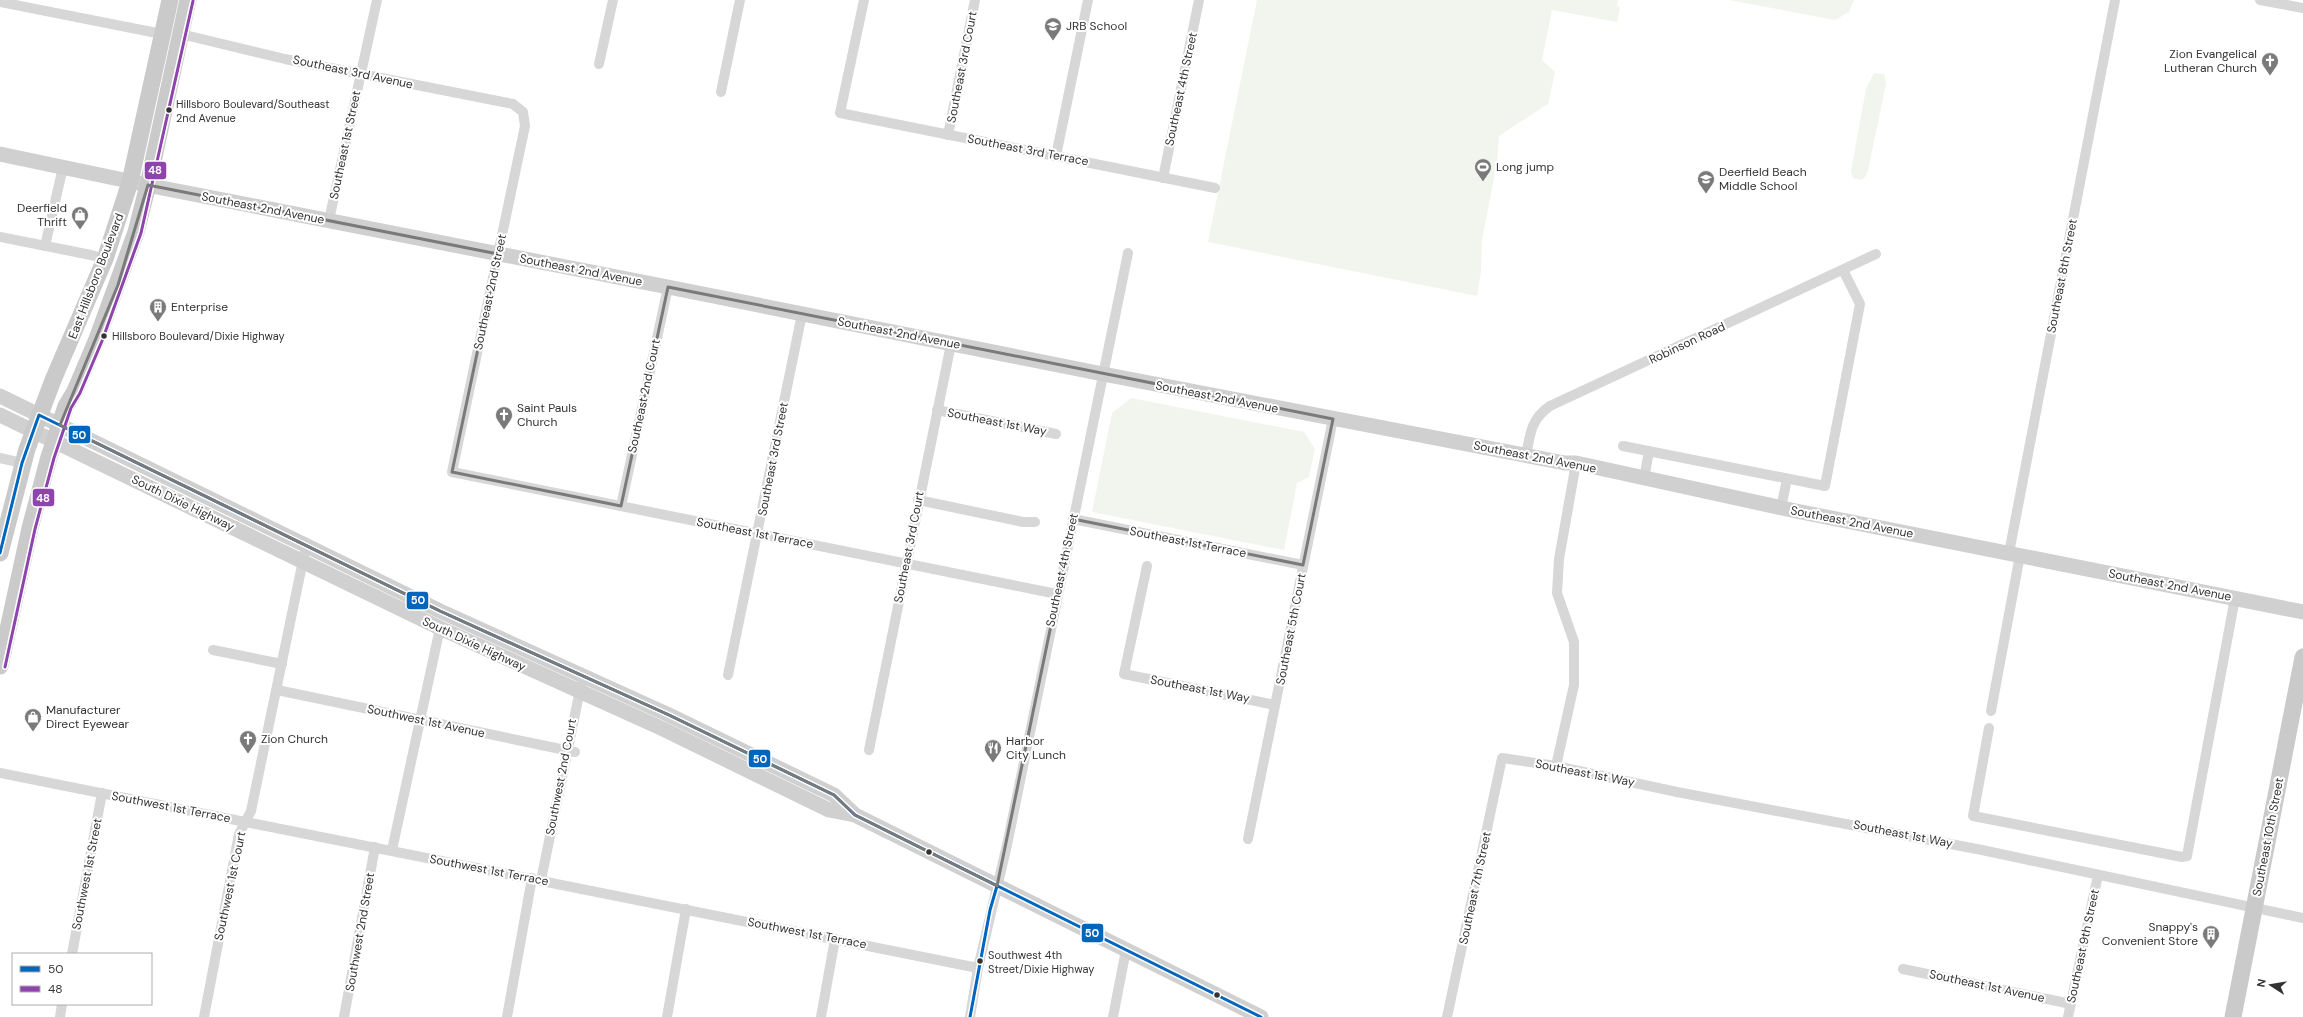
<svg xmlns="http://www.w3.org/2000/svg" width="2303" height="1017" font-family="'DM Sans',sans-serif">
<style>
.green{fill:#f1f5ed}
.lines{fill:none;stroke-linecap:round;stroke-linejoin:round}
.street{stroke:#d7d7d7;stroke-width:10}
.secondary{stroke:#d0d0d0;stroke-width:15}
.primary{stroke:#cacaca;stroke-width:17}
.bus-1-casing{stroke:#fff;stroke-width:6}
.bus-2-casing{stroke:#fff;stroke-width:6}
.bus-1{stroke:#0065bd;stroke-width:3}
.bus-2{stroke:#8e44ad;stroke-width:3}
.marked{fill:none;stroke:#7a7a7a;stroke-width:3;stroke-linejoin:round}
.bus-dot{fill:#333;stroke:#fff;stroke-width:1.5}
.labels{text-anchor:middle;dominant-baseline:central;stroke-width:4;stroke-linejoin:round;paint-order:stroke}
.bus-label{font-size:11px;fill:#333;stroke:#fff;text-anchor:start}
.poi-label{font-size:12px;fill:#333;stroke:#fff;text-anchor:start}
.street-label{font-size:12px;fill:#333;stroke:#fff}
.line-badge{stroke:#fff;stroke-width:1.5}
.badge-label{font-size:11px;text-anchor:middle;font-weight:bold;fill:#fff}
</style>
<rect width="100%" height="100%" fill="#fff"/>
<g class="green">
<path d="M1257,0H1618L1617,6L1620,7L1617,22L1552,10L1542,60L1555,72L1548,104L1499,136L1497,162L1482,240L1481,271L1477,296L1208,242Z"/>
<path d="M1729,0H1854L1849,12L1835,20Z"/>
<path d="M1874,73L1884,74L1886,84L1868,170L1866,176L1861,180L1853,178L1851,171L1866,89Z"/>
<path d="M1131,398L1304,432L1315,449L1309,477L1297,483L1284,550L1092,512L1112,413Z"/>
</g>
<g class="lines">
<g class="street">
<path d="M864,0L840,113L1215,188"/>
<path d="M2260,0L2303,8"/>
<path d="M0,2L162,34"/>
<path d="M181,34L285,59L513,104L523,112L525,126L452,472L1057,594"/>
<path d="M599,64L613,0"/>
<path d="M721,92L740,0"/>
<path d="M948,135L975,0"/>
<path d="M1056,156L1088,0"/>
<path d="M1163,178L1199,0"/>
<path d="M329,220L377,0"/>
<path d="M0,237L91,255L105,259"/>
<path d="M45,246L63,167"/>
<path d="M937,410L1056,434"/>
<path d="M1623,446L1825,486L1860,304L1843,270"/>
<path d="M1526,456C1530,434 1531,419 1550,406L1876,254"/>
<path d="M0,458L22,463"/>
<path d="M1644,479L1649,451"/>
<path d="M918,500L1023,522H1035"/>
<path d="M621,506L668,287"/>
<path d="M1781,508L1787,479"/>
<path d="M1073,519L1303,565"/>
<path d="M2009,553L2115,0"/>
<path d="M1147,566L1124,674L1275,705"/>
<path d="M213,650L282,664"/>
<path d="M728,675L802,314"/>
<path d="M277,690L575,752"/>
<path d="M1991,711L2020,555"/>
<path d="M1989,728L1973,816L2182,857L2187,856L2235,598"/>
<path d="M869,750L951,344"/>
<path d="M1556,766L1574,685V642L1557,593L1559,559L1576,463"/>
<path d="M0,773L978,968"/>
<path d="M1248,839L1333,419"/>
<path d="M392,850L440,628"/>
<path d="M541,880L581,685"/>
<path d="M72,954L102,793"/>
<path d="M1903,969L2071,1004"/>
<path d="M60,1017L62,1004"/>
<path d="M204,1017L239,834L251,811L306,546"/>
<path d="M344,1017L375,847"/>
<path d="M507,1017L532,878"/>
<path d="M667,1017L686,909"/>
<path d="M821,1017L835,939"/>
<path d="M970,1017L978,968L1007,845L1128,253"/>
<path d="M1113,1017L1126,950"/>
<path d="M1447,1017L1502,758L1556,766L1677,792L1982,850L2303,918"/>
<path d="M2068,1017L2098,875"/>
</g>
<g class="secondary">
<path d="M0,154L162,188L668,287L1103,374L1565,463H1576L1796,511L2303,612"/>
<path d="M0,396L440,611L669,715L834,795L855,815"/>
<path d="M0,415L440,628L663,729L829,810L855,815L1261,1017"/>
</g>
<g class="primary">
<path d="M0,553L27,449L53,380L105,259L130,182L170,0"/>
<path d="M0,666L30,528L49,457L66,406L75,391L97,339L136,232L148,185L188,0"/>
<path d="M2233,1017L2303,657"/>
</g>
<g class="bus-1-casing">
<g id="bus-1">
<path d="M0,553L22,463L39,415L440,611L669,715L834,795L855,815L1261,1017"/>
<path d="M970,1017L990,910L997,886"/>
</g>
</g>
<g class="bus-2-casing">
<path id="bus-2" d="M5,667L35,529L54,458L71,408L80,393L102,341L141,233L193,1"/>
</g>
<use href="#bus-1" class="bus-1"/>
<use href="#bus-2" class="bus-2"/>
</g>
<path class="marked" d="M148,185L498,254L452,472L621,506L668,287L1333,419L1303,565L1073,519L997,886L855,815L834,795L669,715L440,611L60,425L118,285Z"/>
<defs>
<g id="school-pin" transform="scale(0.9)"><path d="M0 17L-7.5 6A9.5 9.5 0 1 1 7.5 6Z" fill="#7a7a7a" stroke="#fff"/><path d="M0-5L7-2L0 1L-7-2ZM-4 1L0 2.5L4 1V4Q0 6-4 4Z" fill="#fff"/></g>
<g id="church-pin" transform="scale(0.9)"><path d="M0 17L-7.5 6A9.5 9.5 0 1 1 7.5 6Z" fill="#7a7a7a" stroke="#fff"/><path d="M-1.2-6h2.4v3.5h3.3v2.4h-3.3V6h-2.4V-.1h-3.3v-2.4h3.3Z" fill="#fff"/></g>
<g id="stadium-pin" transform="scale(0.9)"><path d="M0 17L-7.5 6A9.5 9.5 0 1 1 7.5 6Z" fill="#7a7a7a" stroke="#fff"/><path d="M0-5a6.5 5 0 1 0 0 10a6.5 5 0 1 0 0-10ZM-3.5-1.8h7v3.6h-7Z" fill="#fff"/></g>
<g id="shop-pin" transform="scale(0.9)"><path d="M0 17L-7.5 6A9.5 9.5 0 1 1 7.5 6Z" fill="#7a7a7a" stroke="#fff"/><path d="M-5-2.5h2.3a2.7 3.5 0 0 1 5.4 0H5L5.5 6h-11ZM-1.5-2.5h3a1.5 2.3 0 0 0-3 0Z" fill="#fff"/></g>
<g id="building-pin" transform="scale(0.9)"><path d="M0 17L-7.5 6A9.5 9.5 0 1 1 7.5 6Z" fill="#7a7a7a" stroke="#fff"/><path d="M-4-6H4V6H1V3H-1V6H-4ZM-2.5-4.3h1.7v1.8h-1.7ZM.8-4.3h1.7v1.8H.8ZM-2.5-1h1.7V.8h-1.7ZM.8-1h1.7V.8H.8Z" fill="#fff"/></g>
<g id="restaurant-pin" transform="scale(0.9)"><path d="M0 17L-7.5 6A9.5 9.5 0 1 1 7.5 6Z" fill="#7a7a7a" stroke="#fff"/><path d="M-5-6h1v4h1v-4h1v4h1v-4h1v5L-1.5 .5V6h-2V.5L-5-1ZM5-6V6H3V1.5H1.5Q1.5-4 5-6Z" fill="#fff"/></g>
</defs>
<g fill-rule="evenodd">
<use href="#school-pin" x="1053" y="26"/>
<use href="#church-pin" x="2270" y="61"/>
<use href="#stadium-pin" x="1483" y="167"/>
<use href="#school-pin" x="1706" y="179"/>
<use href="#shop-pin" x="80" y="215"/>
<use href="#building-pin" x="158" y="307"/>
<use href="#church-pin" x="504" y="415"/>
<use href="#shop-pin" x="33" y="717"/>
<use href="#church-pin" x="248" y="739"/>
<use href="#restaurant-pin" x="993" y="748"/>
<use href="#building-pin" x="2211" y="934"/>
</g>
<g class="bus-dot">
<circle cx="169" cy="110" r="3.5"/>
<circle cx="104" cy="336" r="3.5"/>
<circle cx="929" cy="852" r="3.5"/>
<circle cx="980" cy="961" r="3.5"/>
<circle cx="1217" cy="995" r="3.5"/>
</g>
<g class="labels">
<g class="bus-label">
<text x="176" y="104">Hillsboro Boulevard/Southeast<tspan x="176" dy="14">2nd Avenue</tspan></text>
<text x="112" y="336">Hillsboro Boulevard/Dixie Highway</text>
<text x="988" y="955">Southwest 4th<tspan x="988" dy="14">Street/Dixie Highway</tspan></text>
</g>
<g class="poi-label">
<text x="1066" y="26">JRB School</text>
<text x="2257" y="54" text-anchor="end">Zion Evangelical<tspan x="2257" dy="14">Lutheran Church</tspan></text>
<text x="1496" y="167">Long jump</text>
<text x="1719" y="172">Deerfield Beach<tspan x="1719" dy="14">Middle School</tspan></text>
<text x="67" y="208" text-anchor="end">Deerfield<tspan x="67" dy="14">Thrift</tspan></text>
<text x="171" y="307">Enterprise</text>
<text x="517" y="408">Saint Pauls<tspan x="517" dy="14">Church</tspan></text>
<text x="46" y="710">Manufacturer<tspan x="46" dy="14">Direct Eyewear</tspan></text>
<text x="261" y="739">Zion Church</text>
<text x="1006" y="741">Harbor<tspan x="1006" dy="14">City Lunch</tspan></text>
<text x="2198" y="927" text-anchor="end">Snappy's<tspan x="2198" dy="14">Convenient Store</tspan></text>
</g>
<g class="street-label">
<text transform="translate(962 67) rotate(-79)">Southeast 3rd Court</text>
<text transform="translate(353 72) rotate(12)">Southeast 3rd Avenue</text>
<text transform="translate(1181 89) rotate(-78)">Southeast 4th Street</text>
<text transform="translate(345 145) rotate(-78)">Southeast 1st Street</text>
<text transform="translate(1028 150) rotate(11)">Southeast 3rd Terrace</text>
<text transform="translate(263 208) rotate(11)">Southeast 2nd Avenue</text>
<text transform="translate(581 270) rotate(11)">Southeast 2nd Avenue</text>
<text transform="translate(96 276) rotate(-69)">East Hillsboro Boulevard</text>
<text transform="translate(2062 276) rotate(-79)">Southeast 8th Street</text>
<text transform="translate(490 292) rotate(-78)">Southeast 2nd Street</text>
<text transform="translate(899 333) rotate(11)">Southeast 2nd Avenue</text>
<text transform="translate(1687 343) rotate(-25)">Robinson Road</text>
<text transform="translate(644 396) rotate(-78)">Southeast 2nd Court</text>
<text transform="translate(1217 397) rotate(11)">Southeast 2nd Avenue</text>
<text transform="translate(997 422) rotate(11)">Southeast 1st Way</text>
<text transform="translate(1535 457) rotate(11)">Southeast 2nd Avenue</text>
<text transform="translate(773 459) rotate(-79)">Southeast 3rd Street</text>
<text transform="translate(183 503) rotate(26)">South Dixie Highway</text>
<text transform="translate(1852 522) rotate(11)">Southeast 2nd Avenue</text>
<text transform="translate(755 533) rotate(11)">Southeast 1st Terrace</text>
<text transform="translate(1188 542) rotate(11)">Southeast 1st Terrace</text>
<text transform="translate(909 547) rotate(-79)">Southeast 3rd Court</text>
<text transform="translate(1062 570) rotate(-78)">Southeast 4th Street</text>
<text transform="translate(2170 585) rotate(11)">Southeast 2nd Avenue</text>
<text transform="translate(1291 629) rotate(-79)">Southeast 5th Court</text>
<text transform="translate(474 644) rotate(25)">South Dixie Highway</text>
<text transform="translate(1200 689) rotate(11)">Southeast 1st Way</text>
<text transform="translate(426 721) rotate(12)">Southwest 1st Avenue</text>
<text transform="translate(1585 773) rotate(11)">Southeast 1st Way</text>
<text transform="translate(561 777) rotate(-79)">Southwest 2nd Court</text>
<text transform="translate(171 807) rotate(11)">Southwest 1st Terrace</text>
<text transform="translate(1903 834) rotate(11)">Southeast 1st Way</text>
<text transform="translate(2268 837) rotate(-79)">Southeast 10th Street</text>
<text transform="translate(489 870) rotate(11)">Southwest 1st Terrace</text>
<text transform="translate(87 874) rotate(-79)">Southwest 1st Street</text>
<text transform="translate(230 886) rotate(-78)">Southwest 1st Court</text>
<text transform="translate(1475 888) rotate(-78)">Southeast 7th Street</text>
<text transform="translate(360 932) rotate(-80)">Southwest 2nd Street</text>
<text transform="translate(807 933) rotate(11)">Southwest 1st Terrace</text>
<text transform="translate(2083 946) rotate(-78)">Southeast 9th Street</text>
<text transform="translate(1987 986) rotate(12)">Southeast 1st Avenue</text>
</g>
</g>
<g class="line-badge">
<rect x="144" y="161" width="23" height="19" rx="4" fill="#8e44ad"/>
<rect x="68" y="425" width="23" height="19" rx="4" fill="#0065bd"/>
<rect x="32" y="488" width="23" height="19" rx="4" fill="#8e44ad"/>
<rect x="406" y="591" width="23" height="19" rx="4" fill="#0065bd"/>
<rect x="748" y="749" width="23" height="19" rx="4" fill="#0065bd"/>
<rect x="1081" y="923" width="23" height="20" rx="4" fill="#0065bd"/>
</g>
<g class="badge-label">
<text x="155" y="174">48</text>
<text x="79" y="439">50</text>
<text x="43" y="502">48</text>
<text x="418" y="604">50</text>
<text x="760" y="763">50</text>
<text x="1092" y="937">50</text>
</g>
<rect x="12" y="953" width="140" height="52" fill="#ffffff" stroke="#adadad"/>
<rect x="20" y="966" width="20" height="6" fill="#0065bd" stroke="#adadad"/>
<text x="48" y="973" font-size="12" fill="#333333">50</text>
<rect x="20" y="986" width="20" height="6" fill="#8e44ad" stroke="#adadad"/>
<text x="48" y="993" font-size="12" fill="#333333">48</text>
<g transform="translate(2271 985) rotate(282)" stroke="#ffffff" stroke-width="3" paint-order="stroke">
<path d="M0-3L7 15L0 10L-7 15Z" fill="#333333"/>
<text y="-6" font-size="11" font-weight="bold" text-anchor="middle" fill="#333333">N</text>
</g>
</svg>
